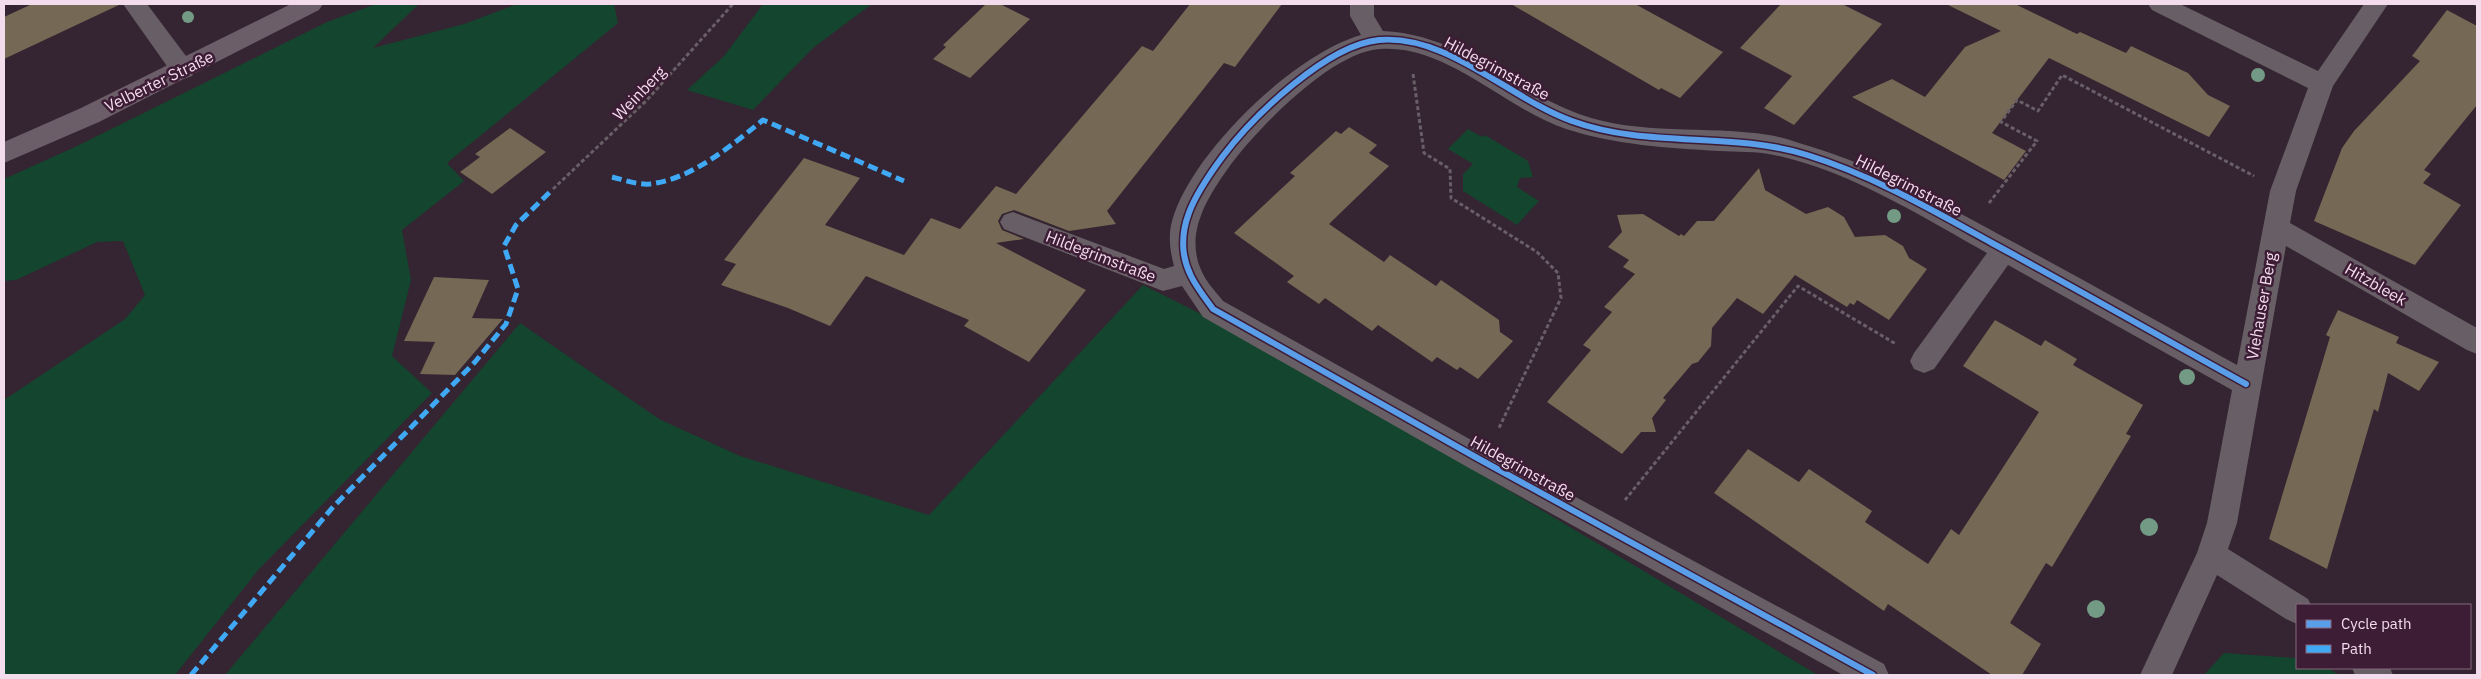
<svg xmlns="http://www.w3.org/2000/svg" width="2481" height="679" font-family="'IBM Plex Sans',sans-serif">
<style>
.green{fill:#14452e}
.building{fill:#756854}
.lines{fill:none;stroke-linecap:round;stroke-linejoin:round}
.path{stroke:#695f67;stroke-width:3;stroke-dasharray:4 2.5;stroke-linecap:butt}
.minor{fill:#675f65;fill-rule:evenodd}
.major{fill:#6b5e68;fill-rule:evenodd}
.quiet{stroke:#3fa9f5;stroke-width:5;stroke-dasharray:10 5;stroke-linecap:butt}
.cycleway-casing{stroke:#3d1c35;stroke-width:9}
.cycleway{stroke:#5a9eea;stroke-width:6}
.tree{fill:#739a84}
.labels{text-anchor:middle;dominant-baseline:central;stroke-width:5;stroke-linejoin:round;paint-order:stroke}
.street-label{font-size:16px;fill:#f3dcec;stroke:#3d1c35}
</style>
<rect width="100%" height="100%" fill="#352431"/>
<g class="green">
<path d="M376,4H419L373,48L464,24L517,4H614L618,23L447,163L464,181L402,230L411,280L392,356L432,393L259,569L175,675H4V400L125,319L145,295L123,241L97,242L16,280L4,281V179L75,147L327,22Z"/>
<path d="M763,4H872L813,48L753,110L687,90L724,56Z"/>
<path d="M1468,129L1482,137L1485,135L1528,161L1533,177L1520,178L1517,187L1539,201L1517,225L1463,191V174L1473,164L1448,149Z"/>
<path d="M1143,285L1207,317L1471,468L1818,675H225L520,323L659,419L740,456L929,515Z"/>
<path d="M2224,653L2297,658V668H2328L2339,675H2204Z"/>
</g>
<g class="building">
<path d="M32,4H121L4,59V17Z"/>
<path d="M986,4H1000L1030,19L970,78L933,59L946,47L943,45Z"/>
<path d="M1190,4H1282L1235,67L1224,63L1107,211L1116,224L1069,231L1014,210L1002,214L998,221L1002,230L1024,239L996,243L1086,290L1029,362L964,326L969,320L866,276L830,326L788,308L721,285L736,264L724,260L804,158L860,178L825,225L904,255L931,218L960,229L996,186L1016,194L1142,46L1153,51Z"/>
<path d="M1511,4H1635L1723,52L1680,98L1661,88L1659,90Z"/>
<path d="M1781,4H1842L1882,24L1794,125L1764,108L1792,76L1740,48Z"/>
<path d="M1946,4H2015L2077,34L2080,32L2126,53L2131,46L2188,73L2208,95L2230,106L2209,137L2049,58L1992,133L2026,151L2004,180L1852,97L1892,79L1925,97L1965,47L2001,31Z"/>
<path d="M2447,10L2477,26V105L2424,170L2431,174L2423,183L2461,205L2415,265L2314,221L2342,148L2354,131L2420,61L2412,56Z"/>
<path d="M1349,127L1377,145L1369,153L1389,166L1329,224L1384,262L1390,255L1436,286L1441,280L1499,320L1500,332L1513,341L1478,379L1460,367L1457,370L1437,357L1432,362L1378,325L1372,331L1325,298L1319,304L1287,282L1294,276L1234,233L1295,176L1290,173L1336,131L1341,134Z"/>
<path d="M510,128L546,152L492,194L460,172L480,157L475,154Z"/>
<path d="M1759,168L1765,190L1806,214L1828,207L1844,217L1855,237L1885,235L1903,246L1909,258L1927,269L1889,320L1857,300L1854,305L1850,303L1847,307L1795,275L1763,314L1737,298L1712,328L1711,346L1698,362L1692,364L1663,398L1666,400L1652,418L1656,432H1641L1622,454L1547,402L1591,350L1583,345L1612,312L1604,307L1635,274L1623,267L1629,260L1608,247L1622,232L1617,215L1643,214L1679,236L1681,234L1684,236L1697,221H1714Z"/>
<path d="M434,277L489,280L472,318L503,319L455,375L420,374L435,342L404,341Z"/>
<path d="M2338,310L2399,337L2396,343L2439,362L2419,391L2388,373L2378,412L2374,409L2327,569L2269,539L2330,337L2326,335Z"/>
<path d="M1995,320L2041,346L2045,340L2077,359L2073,365L2143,405L2126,434L2131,436L2052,567L2046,563L2010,623L2041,644L2022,675H1992L1888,604L1884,611L1714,493L1748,449L1799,482L1809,469L1872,511L1865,522L1928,564L1951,529L1959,535L2039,412L1963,366Z"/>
</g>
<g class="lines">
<g class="path">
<path d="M2475,4L2477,5"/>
<path d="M1413,74L1424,153L1450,169L1451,198L1537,252L1558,273L1561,298L1498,430"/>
<path d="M553,189L647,100L733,4"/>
<path d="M1989,203L2037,141L2001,122L2017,100L2038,111L2062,75L2254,176"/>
<path d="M1625,500L1798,286L1896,344"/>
</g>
<g class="minor">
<path d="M123,4H147L192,64L195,70L192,76L183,79L174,76Z"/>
<path d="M1350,4H1374V16L1383,31C1459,34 1511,89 1579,114C1639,136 1706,125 1769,135C1783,137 1796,142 1809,146C1876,166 1938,201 2000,235C2079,277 2158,322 2237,365L2270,191L2308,88L2152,10L2148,4H2180L2318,71L2364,4H2388L2333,86L2296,191L2290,223L2477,328V354L2467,350L2286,246L2237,523L2228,549L2308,599L2311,605H2297V624L2286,619L2217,575L2172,675H2140L2197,553L2207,523L2232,390L2008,265L1934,369L1924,373L1914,369L1910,361L1914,353L1987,253C1920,216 1850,171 1774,155C1756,151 1737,152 1719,151C1667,148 1616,145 1566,129C1505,109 1447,44 1380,49C1331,52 1257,129 1229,167C1207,198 1184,234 1202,272C1207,283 1216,292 1223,301L1489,450L1884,664L1889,675H1843L1469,468L1203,317L1182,286L1163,291L1004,229L1000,222L1004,215L1013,212L1164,269L1174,266C1170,251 1168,236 1172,221C1191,153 1294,54 1361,35L1350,16Z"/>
<path d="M2352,668H2390L2393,675H2355Z"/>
</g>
<path class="major" d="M291,4H323L319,10L99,122L4,163V142L81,108Z"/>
<g class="quiet">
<path d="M612,177C624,180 637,185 650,184C692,179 731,146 763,120L904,181"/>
<path d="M191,675L333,507L475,362L506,324L518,289L504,246L516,225L553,189"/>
</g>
<g class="cycleway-casing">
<path id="cycleway" d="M1873,675L1479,459L1213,309C1205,298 1197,288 1191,276C1169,232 1197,191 1223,156C1254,115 1327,45 1379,40C1448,34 1510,99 1572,121C1648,149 1731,131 1807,155C1872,175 1932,210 1992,243C2077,289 2161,337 2246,384"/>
</g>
<use href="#cycleway" class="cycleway"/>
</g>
<g class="tree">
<circle cx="188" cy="17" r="6"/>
<circle cx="2258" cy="75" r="7"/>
<circle cx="1894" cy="216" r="7"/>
<circle cx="2187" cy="377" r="8"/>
<circle cx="2149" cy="527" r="9"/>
<circle cx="2096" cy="609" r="9"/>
</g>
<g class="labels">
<g class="street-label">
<text transform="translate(1497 68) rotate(28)">Hildegrimstraße</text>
<text transform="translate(159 81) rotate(-26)">Velberter Straße</text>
<text transform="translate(639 93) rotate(-46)">Weinberg</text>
<text transform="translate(1909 185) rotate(27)">Hildegrimstraße</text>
<text transform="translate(1101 256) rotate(21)">Hildegrimstraße</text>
<text transform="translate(2376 284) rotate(30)">Hitzbleek</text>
<text transform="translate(2261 306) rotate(-80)">Viehauser Berg</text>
<text transform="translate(1523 468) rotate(29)">Hildegrimstraße</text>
</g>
</g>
<rect width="2481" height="679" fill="none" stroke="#f3dcec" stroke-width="10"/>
<rect x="2296" y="604" width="175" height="65" fill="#3d1c35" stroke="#86697e"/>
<rect x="2306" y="620" width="25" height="8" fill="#5a9eea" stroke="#86697e"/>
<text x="2341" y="629" font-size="15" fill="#f3dcec">Cycle path</text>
<rect x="2306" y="645" width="25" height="8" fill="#3fa9f5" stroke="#86697e"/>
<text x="2341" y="654" font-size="15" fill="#f3dcec">Path</text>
</svg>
